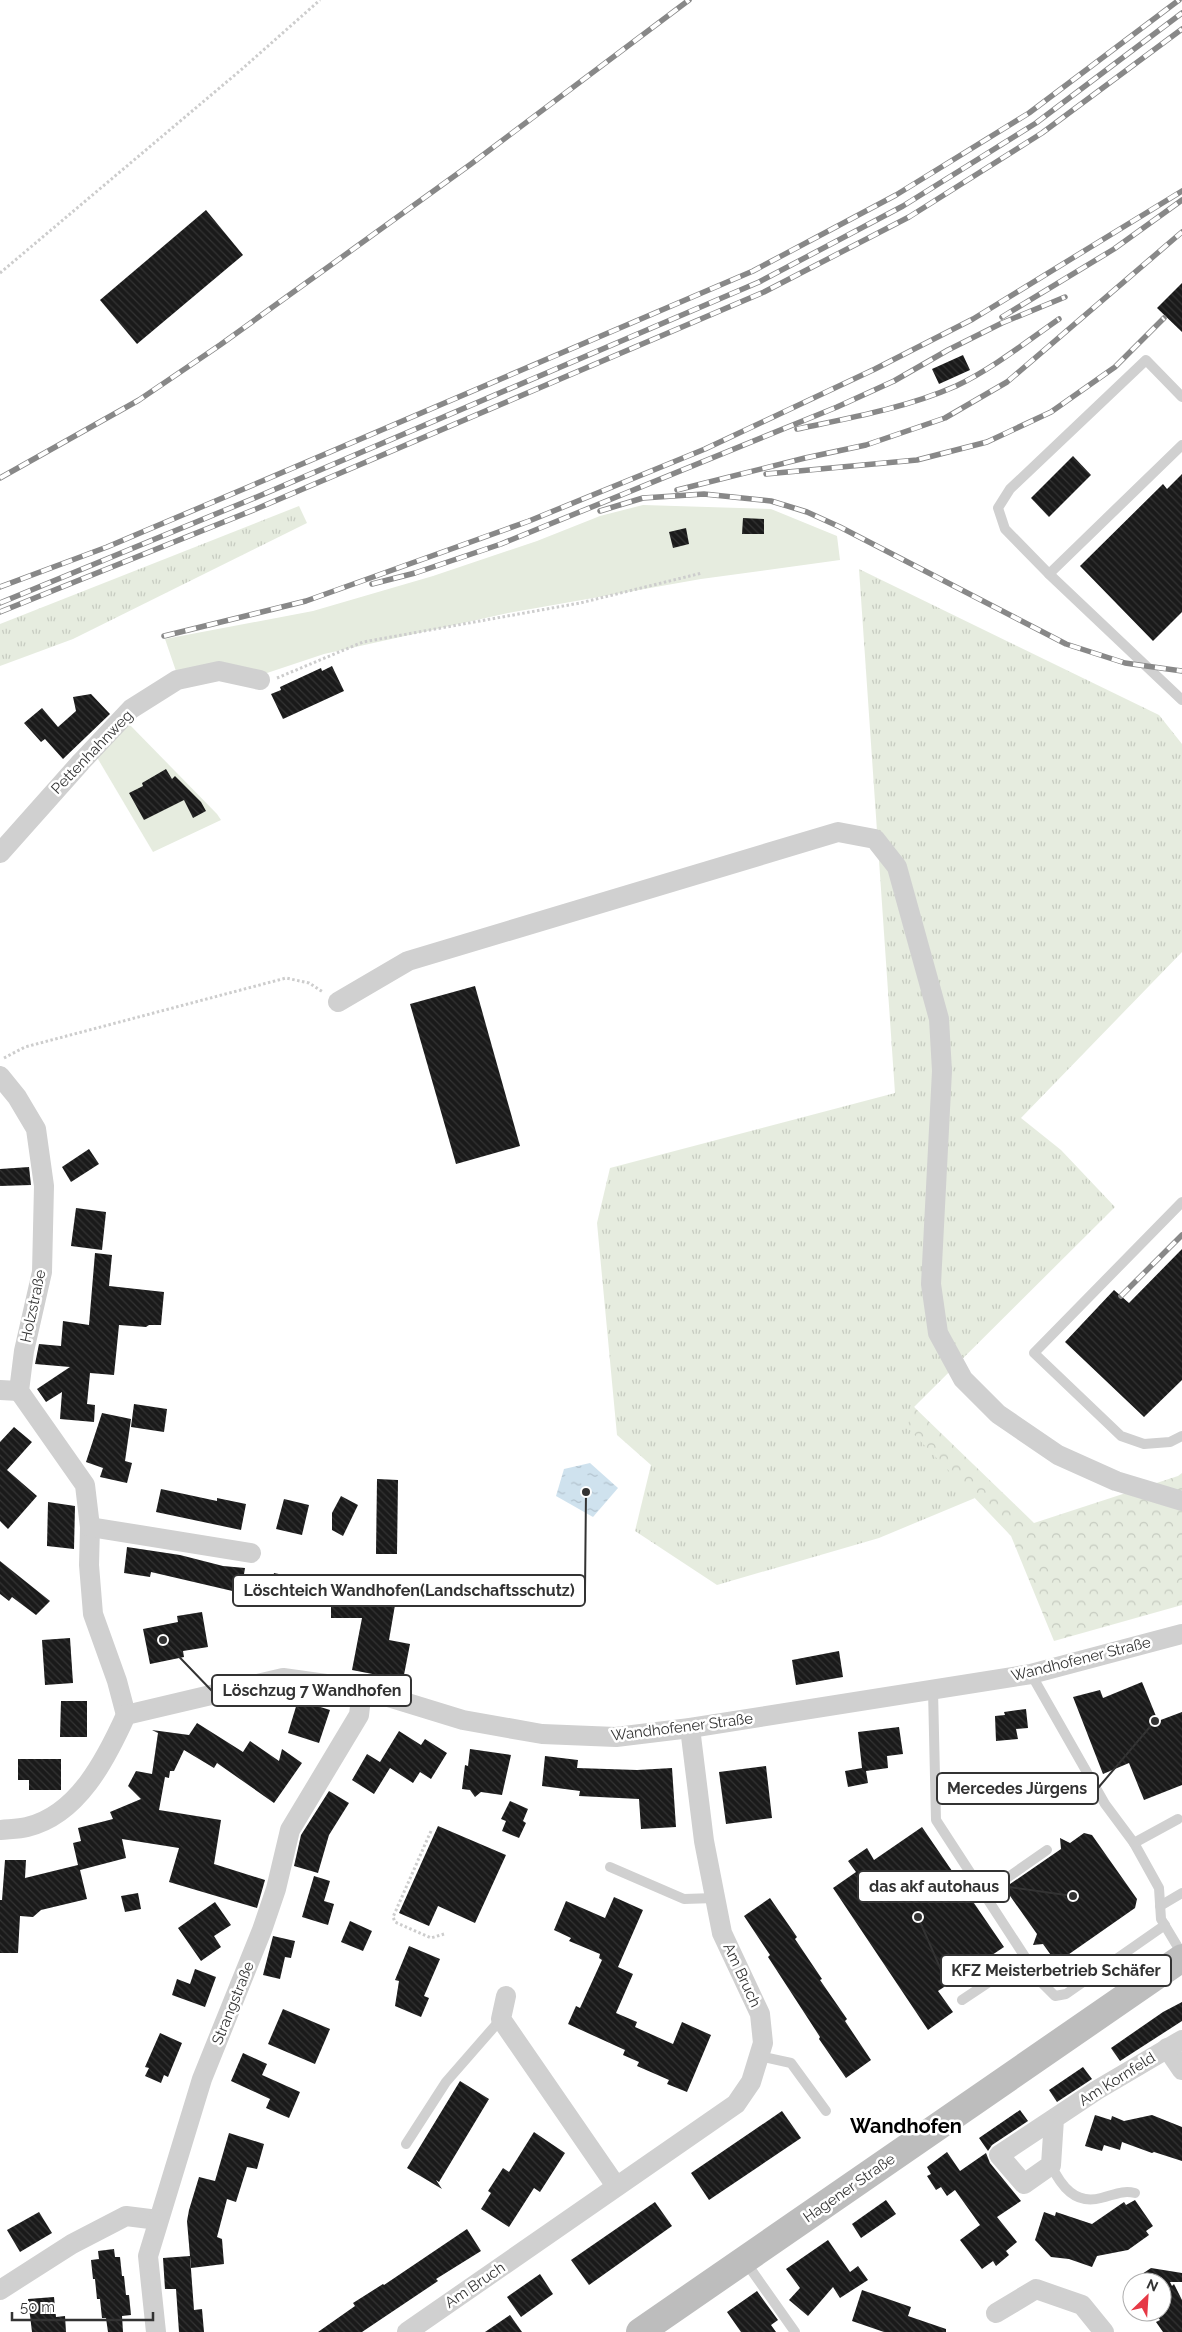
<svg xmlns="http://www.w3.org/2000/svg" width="1182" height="2332" font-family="Raleway,sans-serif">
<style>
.grass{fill:url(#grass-tufts)}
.forest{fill:url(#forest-crowns)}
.garden{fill:#e6ecdf}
.water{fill:url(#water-ripples)}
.building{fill:url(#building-back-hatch)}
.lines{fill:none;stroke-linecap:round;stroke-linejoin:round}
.path{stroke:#cdcdcd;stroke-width:3;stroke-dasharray:2.5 2.5;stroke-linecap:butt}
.service{stroke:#d0d0d0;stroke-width:10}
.minor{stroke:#d0d0d0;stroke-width:20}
.secondary{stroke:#bdbdbd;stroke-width:28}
.rail-casing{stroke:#888;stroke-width:5.5}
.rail{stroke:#fff;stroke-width:4;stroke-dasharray:11;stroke-linecap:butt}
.labels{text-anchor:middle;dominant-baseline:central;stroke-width:5;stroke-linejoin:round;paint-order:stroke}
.street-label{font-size:15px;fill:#333;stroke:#fff}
.district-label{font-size:20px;font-weight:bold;fill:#000;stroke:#fff}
.leader{fill:none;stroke:#333;stroke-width:2}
.callout-dot{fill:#333;stroke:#fff;stroke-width:2}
.callout{fill:#fff;stroke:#333;stroke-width:2}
.callout-label{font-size:16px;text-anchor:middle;font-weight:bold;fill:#333}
</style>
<defs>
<pattern id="grass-tufts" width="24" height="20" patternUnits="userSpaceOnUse" patternTransform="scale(1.25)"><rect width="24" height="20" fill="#e6ecdf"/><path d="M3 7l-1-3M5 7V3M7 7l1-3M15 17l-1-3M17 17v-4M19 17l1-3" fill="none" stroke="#c6cbc0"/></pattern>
<pattern id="forest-crowns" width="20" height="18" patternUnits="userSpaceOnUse" patternTransform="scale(1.25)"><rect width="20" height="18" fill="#e6ecdf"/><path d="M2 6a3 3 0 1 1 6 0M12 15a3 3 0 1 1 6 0" fill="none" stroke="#c6cbc0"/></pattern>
<pattern id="water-ripples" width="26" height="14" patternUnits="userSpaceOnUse" patternTransform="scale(1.25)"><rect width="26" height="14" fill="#cfe2ee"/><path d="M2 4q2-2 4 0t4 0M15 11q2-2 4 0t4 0" fill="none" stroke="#b2c2cd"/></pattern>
<pattern id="building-back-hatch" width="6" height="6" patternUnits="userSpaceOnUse" patternTransform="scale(1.25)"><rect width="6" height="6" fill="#1a1a1a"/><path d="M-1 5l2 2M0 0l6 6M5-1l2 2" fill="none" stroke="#333"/></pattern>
</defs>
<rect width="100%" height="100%" fill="#fff"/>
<g class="grass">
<path d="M299,506L307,523L73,639L0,666V624Z"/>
<path d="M859,569L1159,715L1182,744V952L1021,1118L1061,1150L1115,1207L914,1407L975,1498L879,1538L717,1585L635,1531L651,1465L617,1435L597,1223L610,1168L895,1093Z"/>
</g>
<path class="forest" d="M914,1407L1034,1523L1178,1476L1182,1473V1605L1054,1641L1011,1536L907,1427Z"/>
<g class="garden">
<path d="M643,505L771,509L837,536L840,560L701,579L508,613L324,654L264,674L178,677L165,639L313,611L433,576L537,541L600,516Z"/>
<path d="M127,722L217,814L221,820L153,852L95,754Z"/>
</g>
<path class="water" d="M590,1463L618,1488L593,1517L556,1496L564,1469Z"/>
<g class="building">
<path d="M206,210L243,255L137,344L100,300Z"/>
<path d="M1182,283V332L1157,308Z"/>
<path d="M963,355L970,370L939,384L932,369Z"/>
<path d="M1073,456L1091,475L1049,517L1031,498Z"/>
<path d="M1182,474V612L1153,641L1080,566L1163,484L1167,489Z"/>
<path d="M743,518L764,519V534H742Z"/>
<path d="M686,528L689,544L673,548L669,532Z"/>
<path d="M332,666L344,691L283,719L271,694L281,690L280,687L321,668L322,671Z"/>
<path d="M91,694L110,714L63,759L45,739L41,742L24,723L42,708L58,727L76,711L73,697Z"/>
<path d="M166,769L172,779L175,776L201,802L206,811L193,818L184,800L144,820L129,793L143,786L142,783Z"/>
<path d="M475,986L520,1146L456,1164L410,1004Z"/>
<path d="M89,1149L99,1164L71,1182L62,1167Z"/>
<path d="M29,1167L31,1185L0,1186V1169Z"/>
<path d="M76,1208L106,1212L102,1250L71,1246Z"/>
<path d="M1182,1249V1380L1144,1417L1065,1342L1114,1290L1129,1303Z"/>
<path d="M95,1253L112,1255L109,1286L164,1292L161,1325H149L146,1327L119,1325L114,1375L90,1373L87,1404L95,1405L94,1422L60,1419L62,1392L46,1402L37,1389L70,1367L35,1364L39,1344L61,1346L63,1321L89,1325Z"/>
<path d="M134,1404L167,1409L164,1432L131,1427Z"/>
<path d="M102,1413L131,1419L125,1461L132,1463L127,1483L100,1477L103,1468L86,1462Z"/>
<path d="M14,1427L32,1442L7,1470L37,1496L8,1529L0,1521V1442Z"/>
<path d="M377,1479L398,1480L397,1554H376Z"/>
<path d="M161,1489L217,1501V1498L246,1504L241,1530L156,1512Z"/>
<path d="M341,1496L358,1505L343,1536L332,1530V1513Z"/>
<path d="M284,1499L309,1505L302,1535L276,1529Z"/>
<path d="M48,1502L75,1506L74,1549L47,1546Z"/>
<path d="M127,1547L180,1555L223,1566L245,1568L241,1593L151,1572L150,1577L124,1573Z"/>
<path d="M0,1561L50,1601L36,1615L12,1597L9,1601L0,1594Z"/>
<path d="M274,1573L302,1579L296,1605L269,1599Z"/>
<path d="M331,1579H361V1599L395,1605L389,1640L410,1644L403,1680L352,1670L362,1618H331Z"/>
<path d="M202,1612L208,1647L183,1651L184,1657L150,1664L143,1629L178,1622L177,1616Z"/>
<path d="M70,1638L73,1683L45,1685L42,1640Z"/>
<path d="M839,1651L843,1677L796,1685L792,1660Z"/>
<path d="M1142,1682L1158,1721L1182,1712V1785L1144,1800L1129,1763L1103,1774L1073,1697L1100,1690L1103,1698Z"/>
<path d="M298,1700L330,1710L319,1743L288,1733Z"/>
<path d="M61,1701H87V1737H60Z"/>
<path d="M1026,1709L1028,1728L1016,1729L1018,1739L996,1741L995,1716L1005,1715L1004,1712Z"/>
<path d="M197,1723L243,1752L250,1741L279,1761L282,1749L302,1763L274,1803L217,1763L214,1768L184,1750L174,1771H170L169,1778L165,1777L159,1810L221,1820L214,1864L265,1880L257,1908L169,1882L179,1848L122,1839L126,1858L80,1870L87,1899L41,1910L33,1917L20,1916L18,1953H0V1900H2L5,1860H26L25,1878L78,1865L73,1843L81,1841L78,1828L113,1819L110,1812L141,1799L128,1786L136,1771L152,1774L158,1733L152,1730L189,1735Z"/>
<path d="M899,1727L903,1754L887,1756L888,1768L866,1771L868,1783L848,1787L845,1771L862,1768L858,1732Z"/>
<path d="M399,1731L421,1745L425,1739L447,1753L431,1779L420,1772L413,1783L390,1768L374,1794L352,1780L367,1754L380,1762Z"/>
<path d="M470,1749L511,1755L502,1795L481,1792L475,1797L470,1790L462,1789L465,1765L468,1766Z"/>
<path d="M545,1756L578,1760L577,1768L637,1770L672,1768L676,1827L641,1829L639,1799L579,1796L580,1791L542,1786Z"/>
<path d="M18,1759H61V1790H29V1780H18Z"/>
<path d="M766,1766L772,1818L726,1824L719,1772Z"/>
<path d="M329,1791L349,1803L329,1835L318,1873L294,1866L301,1835Z"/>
<path d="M510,1801L528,1809L523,1821L526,1823L519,1838L502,1831L506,1821L501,1819Z"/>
<path d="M438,1826L506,1855L475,1923L438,1906L429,1926L399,1913Z"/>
<path d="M922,1827L1004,1947L938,1991L953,2012L928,2030L833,1888L856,1872L848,1861L867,1848L874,1860Z"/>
<path d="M1084,1833L1092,1835L1137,1899L1135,1908L1062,1959L1053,1958L1043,1944L1033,1945L1037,1934L1008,1893L1010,1884L1061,1849L1060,1838L1070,1843Z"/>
<path d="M314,1876L330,1881L324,1901L334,1904L328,1925L302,1917Z"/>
<path d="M138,1893L141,1909L125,1912L121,1896Z"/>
<path d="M614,1897L643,1910L618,1967L633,1974L616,2013L637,2022L635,2027L673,2044L682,2022L711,2035L687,2092L667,2084L669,2080L637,2066L639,2062L623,2055L625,2050L568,2024L576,2006L580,2008L602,1960L599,1958L600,1954L569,1941L571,1938L554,1930L566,1901L605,1918Z"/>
<path d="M770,1898L797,1937L795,1939L822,1979L820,1980L847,2019L845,2021L871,2060L846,2078L819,2039L820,2037L768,1957L770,1955L744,1916Z"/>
<path d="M215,1902L231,1925L214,1936L221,1947L201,1961L178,1928Z"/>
<path d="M350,1921L372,1931L363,1951L341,1942Z"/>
<path d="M273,1936L295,1941L291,1958L285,1957L280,1979L263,1975Z"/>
<path d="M409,1946L440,1959L424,1996L429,1998L421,2017L395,2006L399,1981L395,1980Z"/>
<path d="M195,1969L216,1977L205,2007L172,1995L177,1979L190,1984Z"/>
<path d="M1182,2002V2021L1120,2061L1111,2048L1163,2012Z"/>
<path d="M283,2009L330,2029L315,2064L268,2044Z"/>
<path d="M160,2033L182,2043L168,2077L164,2075L161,2083L145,2076L149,2068L145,2067Z"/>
<path d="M243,2053L267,2064L262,2075L300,2092L289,2118L266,2108L270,2099L231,2081Z"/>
<path d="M1083,2067L1092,2079L1057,2102L1049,2090Z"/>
<path d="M460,2081L489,2099L439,2182L436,2180L442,2189L407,2168Z"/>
<path d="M1020,2110L1028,2121L992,2145L988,2151L979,2138Z"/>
<path d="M782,2111L801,2138L709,2200L691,2173Z"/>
<path d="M1095,2115L1111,2120L1112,2116L1124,2121L1152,2115L1182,2127V2161L1154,2152L1152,2153L1122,2142L1120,2150L1104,2145L1102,2151L1085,2146Z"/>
<path d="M534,2132L565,2153L540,2192L534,2188L509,2227L481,2209L491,2193L488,2191L503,2168L509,2172Z"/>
<path d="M229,2133L264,2144L257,2169L247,2167L236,2202L227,2199L217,2237L222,2239L224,2264L191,2268L187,2221L189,2210L199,2177L215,2181Z"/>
<path d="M947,2152L960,2171L986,2153L990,2163L1021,2201L997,2217L1017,2242L1006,2251L1009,2255L996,2266L993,2261L982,2269L960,2240L980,2225L955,2190L947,2196L941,2187L936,2190L927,2176L931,2174L927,2167Z"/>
<path d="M886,2200L896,2214L861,2238L852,2224Z"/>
<path d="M1135,2200L1153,2226L1146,2231L1149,2235L1128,2250L1097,2256L1092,2267L1069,2259L1051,2257L1035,2240L1044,2212L1055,2216L1056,2212L1092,2224L1124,2202L1126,2205Z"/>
<path d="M655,2202L672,2226L589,2285L571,2260Z"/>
<path d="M39,2212L52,2233L20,2252L7,2230Z"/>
<path d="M467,2229L481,2251L436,2279L438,2281L362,2332H318L355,2306L353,2303L383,2284L384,2285Z"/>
<path d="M828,2240L850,2272L858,2266L868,2280L840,2298L833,2287L808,2316L789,2300L800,2288L786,2269Z"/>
<path d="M114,2249L115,2257H120L122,2276H124L126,2295H129L131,2315L122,2316L123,2332H108L106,2318H102L100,2299H97L95,2279H93L91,2260L99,2259L98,2251Z"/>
<path d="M190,2256L194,2310L202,2309L204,2332H179L176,2289H165L163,2258Z"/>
<path d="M1151,2268L1182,2273V2282H1170L1172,2286L1174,2284L1182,2300V2332H1163L1156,2322L1160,2320L1155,2312H1162V2282H1130Z"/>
<path d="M540,2274L553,2294L521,2317L507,2297Z"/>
<path d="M862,2290L911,2307L908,2316L946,2329V2332H884L852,2321Z"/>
<path d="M757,2291L778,2320L771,2325L776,2332H741L727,2312Z"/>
<path d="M54,2297L56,2317L65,2316L66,2332H32L28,2299Z"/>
<path d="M510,2315L522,2332H485Z"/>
</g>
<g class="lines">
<g class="path">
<path d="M0,273L242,69L320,0"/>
<path d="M277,678L363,642L580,603L702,573"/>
<path d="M4,1058L25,1047L286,978L309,983L323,992"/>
<path d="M431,1831L393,1917L395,1922L431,1938L444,1934"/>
</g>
<g class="service">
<path d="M1182,397L1146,360L1010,489L998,508L1005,529L1049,574L1182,700"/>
<path d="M1049,574L1182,445"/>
<path d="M1182,1202L1034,1353L1121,1436L1144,1444L1170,1442L1182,1436"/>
<path d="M1031,1674L1105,1804L1134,1843L1159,1888L1161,1919L1182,1954"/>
<path d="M933,1690L936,1820L1042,1983L1055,1996L1066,1994L1165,1925"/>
<path d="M1134,1843L1178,1819"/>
<path d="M610,1867L684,1899L715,1898"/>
<path d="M984,1894L1047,1850"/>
<path d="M1160,1906L1182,1893"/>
<path d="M962,2000L1025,1958"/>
<path d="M759,2056L791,2063L826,2111"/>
<path d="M406,2144L446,2082L501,2019"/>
<path d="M1051,2165C1061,2186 1075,2205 1101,2198C1114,2195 1122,2190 1135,2193"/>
<path d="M745,2261L795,2332"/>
</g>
<g class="minor">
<path d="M0,853L81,762L131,709L177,680L219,671L260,680"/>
<path d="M338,1002L408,961L838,832L875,839L897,867L939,1019L942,1071L931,1284L938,1333L963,1379L998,1414L1058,1455L1116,1481L1182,1501"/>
<path d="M0,1076L17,1097L36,1129L44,1186L42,1272L24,1351L19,1391L85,1485L90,1527L89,1565L93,1614L117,1681L126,1715"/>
<path d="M0,1390L19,1391"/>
<path d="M90,1527L251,1553"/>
<path d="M0,1830C9,1829 19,1829 27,1827C78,1815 106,1759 126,1715L283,1678L362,1689L463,1720L542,1734L616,1737L690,1728L1031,1674L1182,1634"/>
<path d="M506,1996L501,2019L616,2186"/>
<path d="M1167,2048L1182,2070"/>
<path d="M1054,2119L1051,2165L1024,2184L999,2155L1097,2090L1182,2040"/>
<path d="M0,2290L72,2244L126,2216L158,2220"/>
<path d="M996,2313L1036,2289L1082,2305L1104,2332"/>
<path d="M156,2332L148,2256L202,2079L262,1930L276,1889L290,1830L359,1715L362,1689"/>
<path d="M407,2332L736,2104L751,2082L763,2043L760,2014L722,1933L704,1841L690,1728"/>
</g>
<path class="secondary" d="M640,2332L1182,1958"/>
<g class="rail-casing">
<g id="rail">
<path d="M1002,317L1114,249L1182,200"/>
<path d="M797,429C850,418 906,408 956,386C992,369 1026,342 1059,319"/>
<path d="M766,474L917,460L987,442L1051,412L1115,367L1164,318"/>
<path d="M0,478L139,400L220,345L471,164L689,0"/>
<path d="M677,490L805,458L866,445L945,418L1007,382L1182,232"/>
<path d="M600,511L643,498L704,494L771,501L807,512L840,527L1066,644L1125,663L1182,671"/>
<path d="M372,584L415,573L501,544L837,407L894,381L948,350L1002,323L1065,297"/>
<path d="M0,587L107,547L246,488L753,271L896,195L1029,113L1179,0"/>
<path d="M0,603L252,499L759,282L903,206L1036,123L1182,13"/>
<path d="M0,612L256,509L764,292L909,217L1042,133L1182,29"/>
<path d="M164,636L306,601L529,521L705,449L875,369L973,319L1182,191"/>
<path d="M1121,1296L1182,1235"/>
</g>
</g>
<use href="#rail" class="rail"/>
</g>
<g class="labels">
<g class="street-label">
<text transform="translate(92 752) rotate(-46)">Pettenhahnweg</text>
<text transform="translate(33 1306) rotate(-78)">Holzstraße</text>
<text transform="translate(1081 1659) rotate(-14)">Wandhofener Straße</text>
<text transform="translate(682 1727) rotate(-7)">Wandhofener Straße</text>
<text transform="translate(742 1975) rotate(65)">Am Bruch</text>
<text transform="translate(233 2003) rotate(-68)">Strangstraße</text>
<text transform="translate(1117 2079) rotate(-32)">Am Kornfeld</text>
<text transform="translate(849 2188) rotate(-35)">Hagener Straße</text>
<text transform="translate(475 2285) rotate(-34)">Am Bruch</text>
</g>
<g class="district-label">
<text x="906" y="2126">Wandhofen</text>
</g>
</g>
<path class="leader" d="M586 1492L585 1591M163 1640L212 1691M1155 1721L1098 1788M1073 1896L1009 1887M918 1917L941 1970"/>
<g class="callout-dot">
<circle cx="586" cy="1492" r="5"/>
<circle cx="163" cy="1640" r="5"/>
<circle cx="1155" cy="1721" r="5"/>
<circle cx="1073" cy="1896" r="5"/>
<circle cx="918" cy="1917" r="5"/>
</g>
<g class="callout">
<rect x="233" y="1575" width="352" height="31" rx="5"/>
<rect x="212" y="1675" width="199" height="31" rx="5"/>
<rect x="937" y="1773" width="161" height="31" rx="5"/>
<rect x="858" y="1871" width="151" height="31" rx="5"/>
<rect x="941" y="1955" width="230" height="31" rx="5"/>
</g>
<g class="callout-label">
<text x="409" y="1596">Löschteich Wandhofen(Landschaftsschutz)</text>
<text x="312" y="1696">Löschzug 7 Wandhofen</text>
<text x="1017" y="1794">Mercedes Jürgens</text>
<text x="934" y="1892">das akf autohaus</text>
<text x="1056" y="1976">KFZ Meisterbetrieb Schäfer</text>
</g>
<g transform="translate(1147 2297) rotate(25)"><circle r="24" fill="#ffffff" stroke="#adadad"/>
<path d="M0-4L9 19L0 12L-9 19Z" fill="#e63946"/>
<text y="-8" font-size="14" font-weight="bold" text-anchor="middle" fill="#333333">N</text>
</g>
<path d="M12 2312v8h141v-8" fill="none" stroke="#333333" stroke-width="2.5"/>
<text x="20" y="2312" font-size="15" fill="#333333" stroke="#ffffff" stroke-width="4" paint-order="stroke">50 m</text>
</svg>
